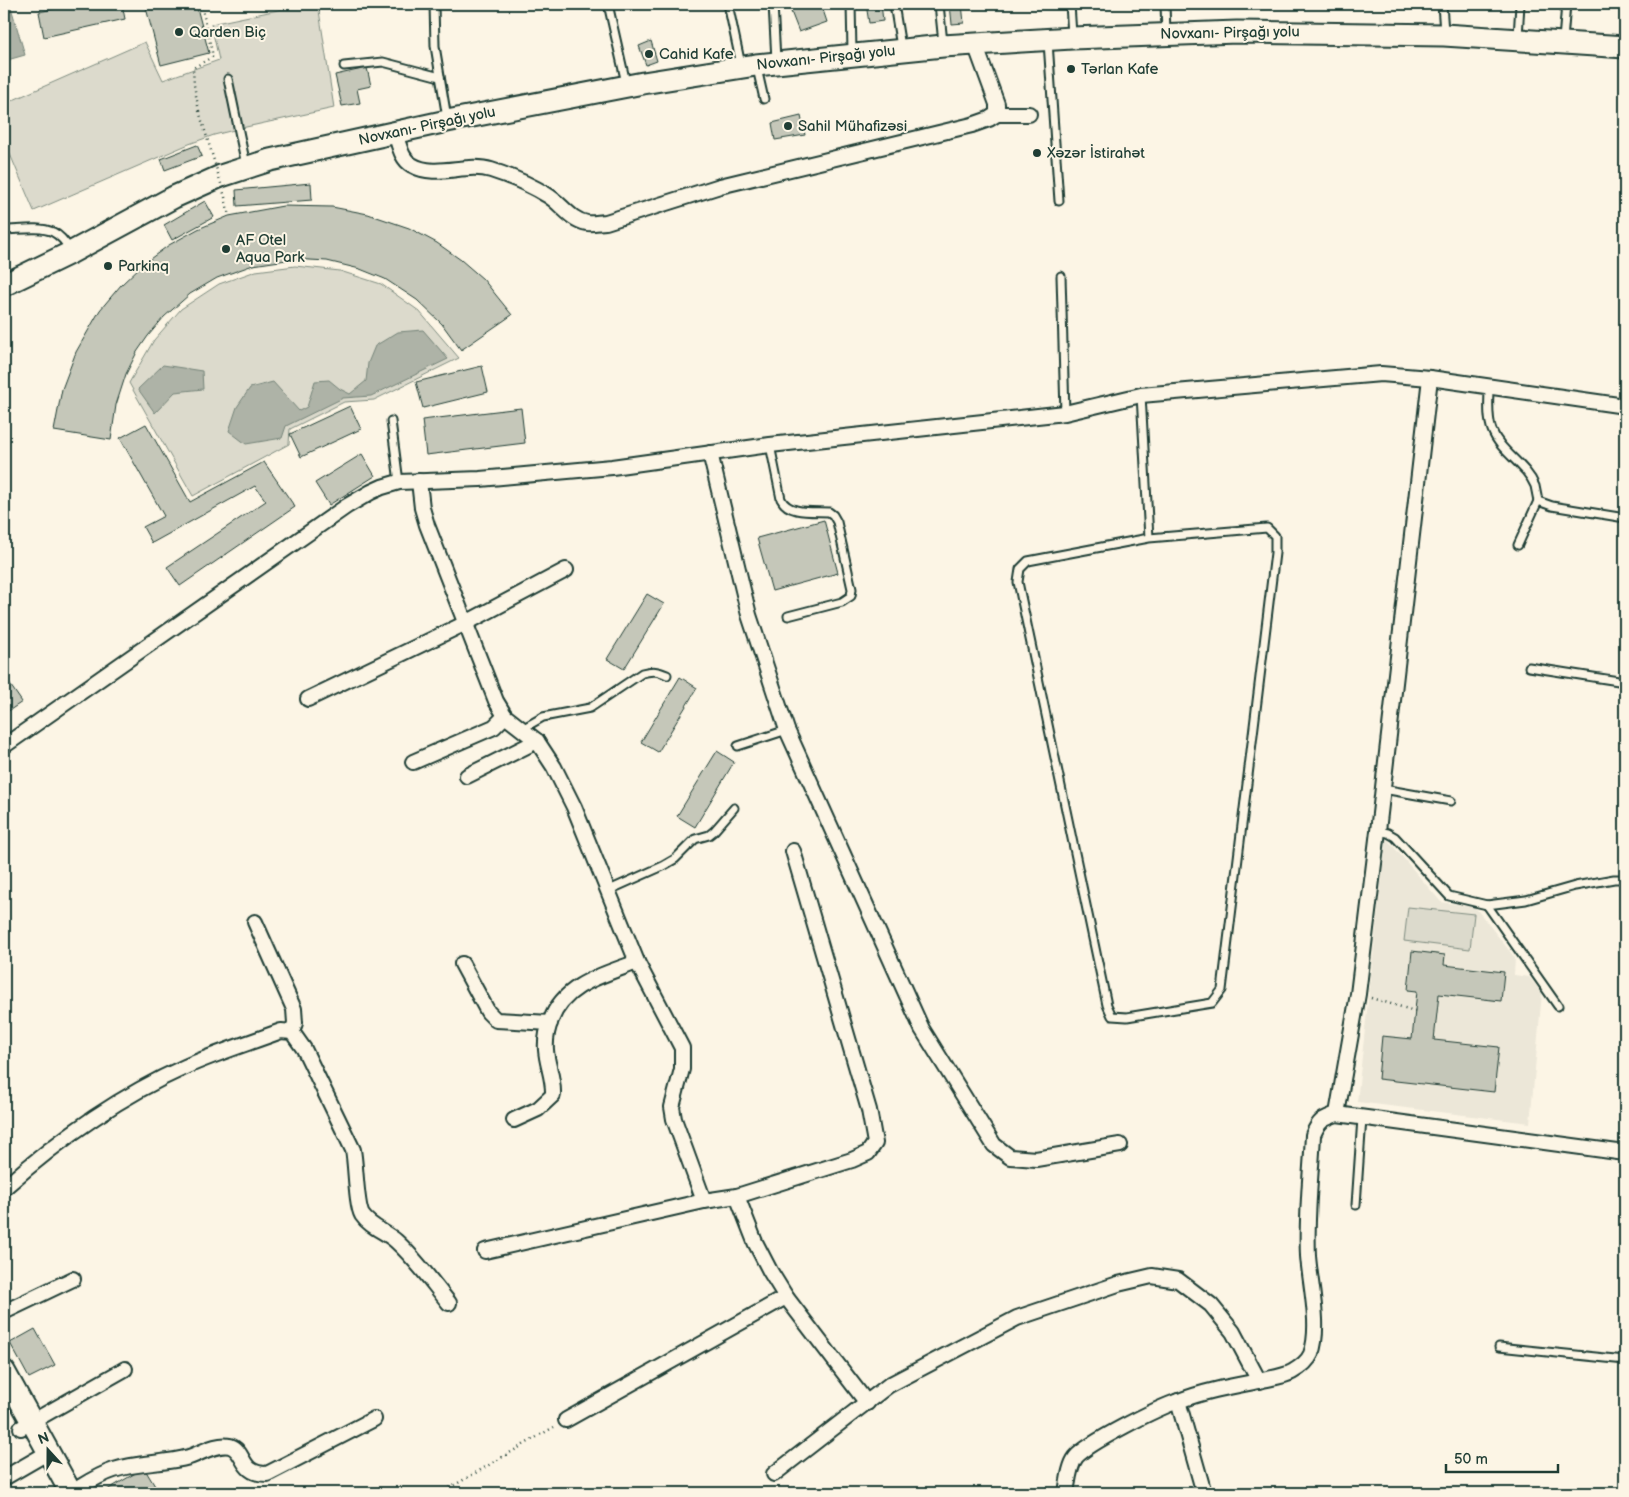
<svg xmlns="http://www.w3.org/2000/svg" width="1629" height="1497" font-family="'Balsamiq Sans',sans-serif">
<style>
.built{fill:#ece7d8}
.green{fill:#dcdacc;stroke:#7e8c80}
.water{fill:#aeb3a7;stroke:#758479}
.building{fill:#c5c7b9;stroke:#1f3d34}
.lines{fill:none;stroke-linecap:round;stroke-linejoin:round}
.lane-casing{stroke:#1f3d34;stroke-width:11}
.street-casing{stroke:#1f3d34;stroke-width:18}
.primary-casing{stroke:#1f3d34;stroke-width:25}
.path{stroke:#1f3d34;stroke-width:2.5;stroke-dasharray:1 4;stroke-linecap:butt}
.lane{stroke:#fcf5e5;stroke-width:7}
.street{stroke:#fcf5e5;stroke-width:14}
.primary{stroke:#fcf5e5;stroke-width:21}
.path-bridge{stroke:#1f3d34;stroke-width:2.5;stroke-dasharray:1 4;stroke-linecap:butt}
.poi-dot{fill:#1f3d34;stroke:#fcf5e5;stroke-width:2}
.labels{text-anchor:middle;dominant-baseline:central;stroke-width:4;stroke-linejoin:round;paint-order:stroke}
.poi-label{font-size:15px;fill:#1f3d34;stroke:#fcf5e5;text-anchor:start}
.street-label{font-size:15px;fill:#1f3d34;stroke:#fcf5e5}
</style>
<rect width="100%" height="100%" fill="#fcf5e5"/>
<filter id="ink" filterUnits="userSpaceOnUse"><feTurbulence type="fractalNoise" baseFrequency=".02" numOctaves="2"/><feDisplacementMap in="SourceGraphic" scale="10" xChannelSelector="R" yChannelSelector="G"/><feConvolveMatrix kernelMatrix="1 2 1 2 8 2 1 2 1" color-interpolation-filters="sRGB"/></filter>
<g filter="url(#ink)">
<path class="built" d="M1386,838L1441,902L1475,907L1515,958L1514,975L1529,977L1542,993L1530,1123L1357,1102Z"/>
<g class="green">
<path d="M307,4H318L334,108L246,127L214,135L189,144L34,211L4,140V104L145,42L163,80L219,60L211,24Z"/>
<path d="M295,266L340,271L381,284L419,311L459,358L374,400L344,402L290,429L289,444L193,496L129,383L154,340L181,309L219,284L256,271Z"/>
<path d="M1408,907L1474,914L1470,949L1404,941Z"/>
</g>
<g class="water">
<path d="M4,4H10L25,55L4,61Z"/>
<path d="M423,330L448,359L371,396L343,398L286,426L282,438L246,444L229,431L237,407L250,388L273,382L299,411L307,407L315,381L329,380L340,389L350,394L366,381L368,363L375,346L398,332Z"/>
<path d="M163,365L202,371L203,389L175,392L155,413L138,389Z"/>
</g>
<g class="building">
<path d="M76,4H122L125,19L44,37L39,12Z"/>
<path d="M145,4H196L209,53L161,65Z"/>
<path d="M788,4H821L827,22L799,32Z"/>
<path d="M866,4H881L883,21L869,23Z"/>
<path d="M950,4H962L964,23L952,24Z"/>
<path d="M651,41L657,61L646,65L639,46Z"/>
<path d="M367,68L371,86L357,89L360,103L342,106L335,75Z"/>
<path d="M801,116L805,135L775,140L772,123Z"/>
<path d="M197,145L202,156L165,170L161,159Z"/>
<path d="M311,183L312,200L237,206L236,190Z"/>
<path d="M205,201L214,217L172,240L164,225Z"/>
<path d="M283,206L332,207L368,214L409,228L437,243L461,260L483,279L512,315L461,350L442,324L417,300L385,279L360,269L327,261L293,259L253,265L217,278L190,294L164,317L148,336L137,352L126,374L116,405L111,440L54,431L62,389L76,352L100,310L121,285L143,264L169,245L198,229L229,216Z"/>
<path d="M482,366L488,392L423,408L416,382Z"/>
<path d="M350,406L361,429L301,457L290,434Z"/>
<path d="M521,408L525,443L426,455L422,420Z"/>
<path d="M146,424L190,502L264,462L295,507L180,586L167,567L266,501L255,486L152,543L143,527L164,516L120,438Z"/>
<path d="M362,454L375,476L329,505L315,483Z"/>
<path d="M824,520L838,573L772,591L757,538Z"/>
<path d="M647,594L664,604L624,669L607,659Z"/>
<path d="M4,676L22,702L4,714Z"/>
<path d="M680,677L697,688L658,752L641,742Z"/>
<path d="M717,751L734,762L695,827L677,816Z"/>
<path d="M1412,951L1445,955L1444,965L1504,972L1501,1001L1439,994L1434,1040L1499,1047L1494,1092L1378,1079L1382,1036L1412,1039L1417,991L1408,990Z"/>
<path d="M35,1329L55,1365L29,1378L10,1343Z"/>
<path d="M144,1468L158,1491L153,1493H102Z"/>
</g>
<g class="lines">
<g class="lane-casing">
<g id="lane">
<path d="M434,4L435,46L447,118"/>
<path d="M608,4L626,83"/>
<path d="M728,4L741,65"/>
<path d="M773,4L776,60"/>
<path d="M851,4L852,52"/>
<path d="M894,4L901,47"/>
<path d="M939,4L943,43"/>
<path d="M1070,4L1072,35"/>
<path d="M1165,4L1166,33"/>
<path d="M1442,4L1444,32"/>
<path d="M1518,37L1520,4"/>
<path d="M1563,40L1566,4"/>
<path d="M1048,42L1059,201"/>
<path d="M344,66L383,62L440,77"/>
<path d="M757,68L764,99"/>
<path d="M228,79L246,165"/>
<path d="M4,230C19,230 39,226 53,232C61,236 66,243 70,250"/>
<path d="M1061,276L1065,413"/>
<path d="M1489,387C1489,401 1487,417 1492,430C1500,452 1526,464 1535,486C1536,491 1537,496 1538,501L1552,506L1625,518"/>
<path d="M1141,395L1149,538L1028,561L1020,569L1018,582L1107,1005L1112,1016L1127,1017L1212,1003L1222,990L1275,553V536L1267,528L1149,538"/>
<path d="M391,421L399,482"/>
<path d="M770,445L781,499C789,515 813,511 829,512L833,515L837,522L852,589L851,596L842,602L788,616"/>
<path d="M1518,545L1538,501"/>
<path d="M1529,667L1625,682"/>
<path d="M522,729L543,717L590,708L642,673C653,670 658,671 667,675"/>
<path d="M738,746L787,730"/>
<path d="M1383,789L1451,801"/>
<path d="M1378,831L1388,833L1395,837L1449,896L1487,905L1526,900L1575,886L1614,879H1625"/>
<path d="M607,891L663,866L675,859L695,839L709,835L714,831L734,808"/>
<path d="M1487,905L1558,1006"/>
<path d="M1356,1205L1362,1118"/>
<path d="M1499,1347L1625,1360"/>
</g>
</g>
<g class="street-casing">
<g id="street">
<path d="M975,44L997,104V114"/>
<path d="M395,133C399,144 401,159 412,165C436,179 466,162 491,170C510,176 529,184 547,195C561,203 570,220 587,223C593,224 600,222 606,222L720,186L972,125L989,119L997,114H1029"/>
<path d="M710,453L749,615L787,730L922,1029L994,1145L1010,1157L1036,1159L1120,1145"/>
<path d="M419,481L422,508L427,525L496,701L505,716L537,741L554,767L574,807L637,962L682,1048V1069L672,1107L674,1119L704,1201"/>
<path d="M308,699L466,623L566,570"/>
<path d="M4,746L347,506L371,492L382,487L399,482L480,479L612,467L770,445L1065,413L1141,395L1381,374L1430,378L1625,406"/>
<path d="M413,762L494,727L505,716"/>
<path d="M467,776L537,741"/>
<path d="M255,922L294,1009L295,1023L292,1032"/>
<path d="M462,964L488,1012L496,1020L550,1023"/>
<path d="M1337,1114L1358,994L1378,831L1430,378"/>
<path d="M514,1120L538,1109L553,1095C554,1079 547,1065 546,1050C545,1038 547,1030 551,1020C565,983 604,975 637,962"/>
<path d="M4,1188C58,1140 118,1097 185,1067C216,1053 249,1043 281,1031L292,1032L304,1049L353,1150C356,1165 356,1204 362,1215C370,1227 386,1232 396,1241C416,1259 432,1282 449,1303"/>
<path d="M737,1196L755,1242L770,1271L786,1297L867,1403"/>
<path d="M485,1251L704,1201L737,1196L852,1160L868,1153L875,1143L869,1110L793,851"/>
<path d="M4,1312L73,1279"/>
<path d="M1178,1401L1204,1493"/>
<path d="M566,1420L786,1297"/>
<path d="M21,1428L125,1369"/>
<path d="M774,1474L889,1385L1017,1318L1118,1284L1152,1276L1178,1280L1211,1305L1233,1332L1259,1381"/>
<path d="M4,1478L49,1452"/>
<path d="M70,1493C84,1485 98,1475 114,1470C138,1462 165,1464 189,1457C201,1453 217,1443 230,1446C246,1451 239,1474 267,1474L374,1419"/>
<path d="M1066,1493C1068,1482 1069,1466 1076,1457C1088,1443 1159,1407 1179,1401C1204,1391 1233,1386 1259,1381C1270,1378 1282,1377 1292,1372C1299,1368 1308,1361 1311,1354C1321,1327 1310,1284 1308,1256C1306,1216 1311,1175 1313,1135C1319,1121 1322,1119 1337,1114L1625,1153"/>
</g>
</g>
<g class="primary-casing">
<g id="primary">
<path d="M4,285L72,252L174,197L221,176L270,160L447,121L643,83L756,65L943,46L1072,38L1237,32L1444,35L1625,47"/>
<path d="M4,1371L71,1493"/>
</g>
</g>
<g class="path">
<path d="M199,111L194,85L193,68L212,57V52L201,4"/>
<path d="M225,197L229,216"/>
<path d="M1371,998L1415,1011"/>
<path d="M441,1493L554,1427"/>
</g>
<use href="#lane" class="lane"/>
<use href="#street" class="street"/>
<use href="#primary" class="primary"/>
<path class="path-bridge" d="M199,111L225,197"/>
</g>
</g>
<g class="poi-dot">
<circle cx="179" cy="32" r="5"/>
<circle cx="649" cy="54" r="5"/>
<circle cx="1071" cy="69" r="5"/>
<circle cx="788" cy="126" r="5"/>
<circle cx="1037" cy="153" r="5"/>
<circle cx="226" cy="249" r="5"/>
<circle cx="108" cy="266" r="5"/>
</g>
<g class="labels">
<g class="poi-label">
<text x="189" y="32">Qarden Biç</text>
<text x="659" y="54">Cahid Kafe</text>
<text x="1081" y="69">Tərlan Kafe</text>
<text x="798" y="126">Sahil Mühafizəsi</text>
<text x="1047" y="153">Xəzər İstirahət</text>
<text x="236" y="240">AF Otel<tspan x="236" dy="17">Aqua Park</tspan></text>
<text x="118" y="266">Parkinq</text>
</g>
<g class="street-label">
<text transform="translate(1230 33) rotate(-1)">Novxanı- Pirşağı yolu</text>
<text transform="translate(826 58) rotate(-6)">Novxanı- Pirşağı yolu</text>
<text transform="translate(427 126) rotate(-12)">Novxanı- Pirşağı yolu</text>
</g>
</g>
<rect width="1629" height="1497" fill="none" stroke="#fcf5e5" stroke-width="20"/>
<rect x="10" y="10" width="1609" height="1477" fill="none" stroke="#1f3d34" stroke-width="2" filter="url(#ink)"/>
<g transform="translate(48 1450) rotate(339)" stroke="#fcf5e5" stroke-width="4" paint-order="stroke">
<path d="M0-4L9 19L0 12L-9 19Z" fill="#1f3d34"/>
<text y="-8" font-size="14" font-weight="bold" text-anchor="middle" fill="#1f3d34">N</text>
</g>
<path d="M1446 1464v8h112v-8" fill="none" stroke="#1f3d34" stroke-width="2.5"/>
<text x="1454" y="1464" font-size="15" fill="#1f3d34" stroke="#fcf5e5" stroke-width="4" paint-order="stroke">50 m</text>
</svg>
